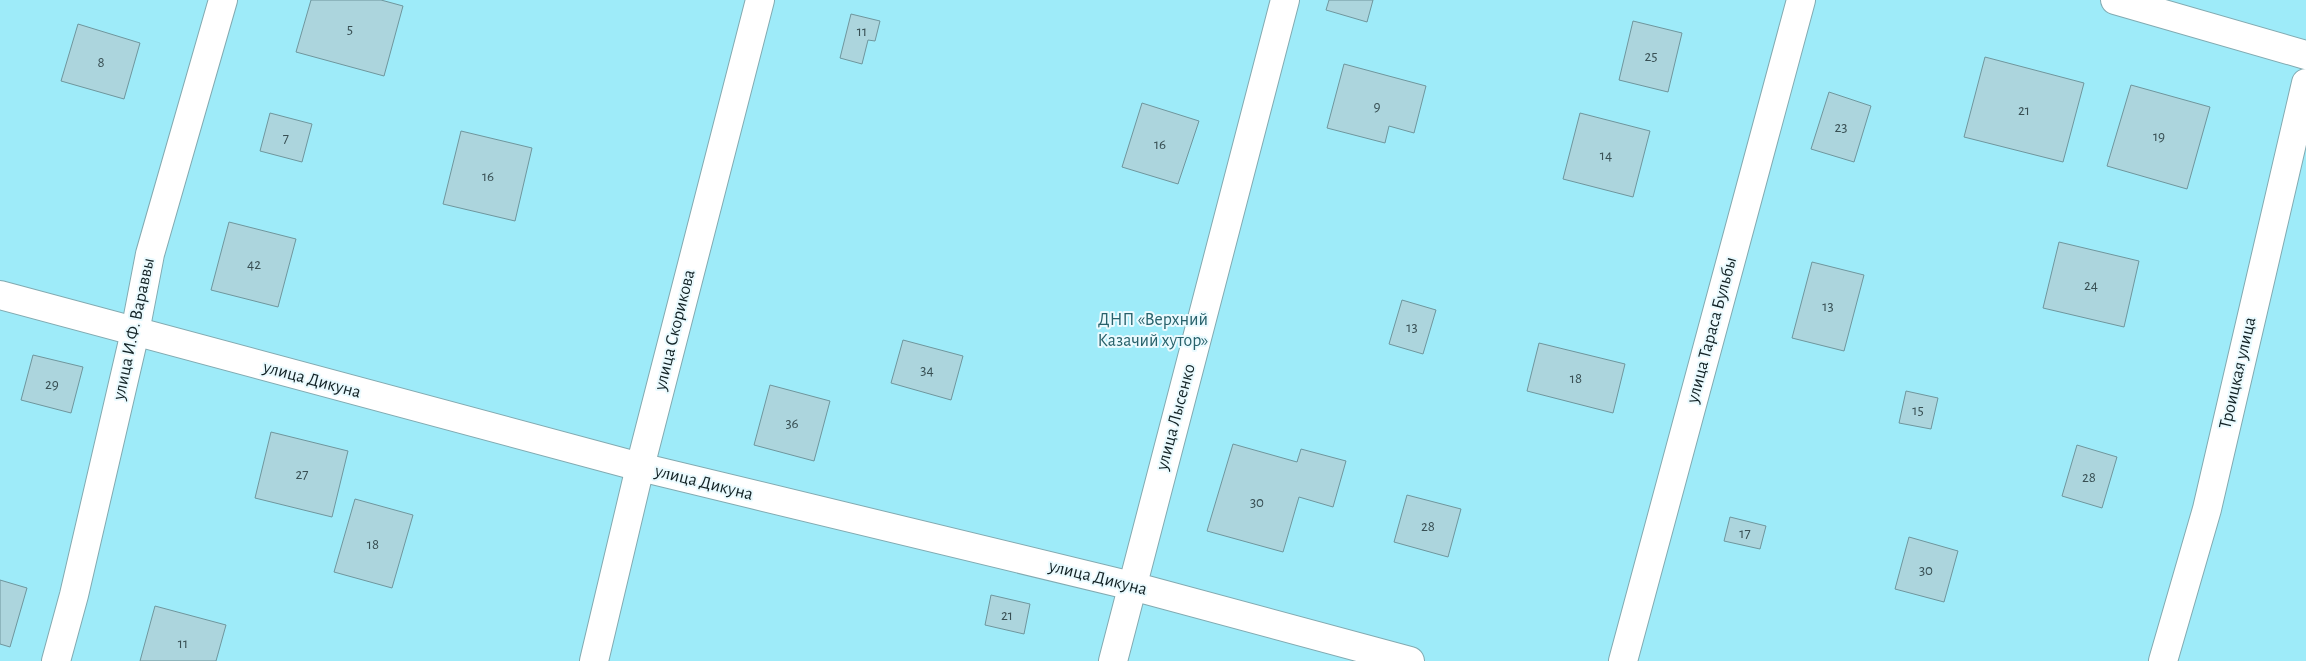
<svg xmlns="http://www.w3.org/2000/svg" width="2306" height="661" font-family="'Alegreya Sans',sans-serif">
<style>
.green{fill:#9eebf9}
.building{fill:#acd5dd;stroke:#6f969d}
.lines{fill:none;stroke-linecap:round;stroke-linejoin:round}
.street-casing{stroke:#82aab1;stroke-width:30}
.street{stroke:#fff;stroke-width:28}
.labels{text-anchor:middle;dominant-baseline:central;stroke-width:4;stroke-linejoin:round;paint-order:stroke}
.number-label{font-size:15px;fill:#384f53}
.park-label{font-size:18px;fill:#27616b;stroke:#eafafe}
.street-label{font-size:18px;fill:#122225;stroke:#eafafe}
</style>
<rect width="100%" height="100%" fill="#eafafe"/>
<rect class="green" x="0" y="0" width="2306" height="661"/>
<g class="building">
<path d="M311,0H381L403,6L384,76L296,52Z"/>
<path d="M1329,0H1373L1367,22L1326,10Z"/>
<path d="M851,14L880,21L875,41L868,40L862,64L840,58Z"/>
<path d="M1633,21L1682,33L1668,92L1619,80Z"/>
<path d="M78,24L140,43L124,99L61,81Z"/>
<path d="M1985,57L2084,83L2063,162L1964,137Z"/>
<path d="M1344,64L1426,86L1414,133L1389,126L1385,143L1327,128Z"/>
<path d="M2131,85L2210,107L2187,189L2107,166Z"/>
<path d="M1829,92L1871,106L1854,162L1811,149Z"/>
<path d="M1142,103L1199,121L1178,184L1122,167Z"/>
<path d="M270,113L312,124L302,162L260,151Z"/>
<path d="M1580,113L1650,131L1633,197L1563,179Z"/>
<path d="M461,131L532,148L515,221L443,204Z"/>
<path d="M229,222L296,239L278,307L211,290Z"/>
<path d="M2059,242L2139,261L2124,327L2043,308Z"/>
<path d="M1812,262L1864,275L1844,351L1792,338Z"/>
<path d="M1402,300L1436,310L1423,354L1389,344Z"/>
<path d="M903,340L963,356L951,400L891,383Z"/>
<path d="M1539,343L1625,364L1613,413L1527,391Z"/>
<path d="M33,355L83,367L71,413L21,400Z"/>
<path d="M770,385L830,401L814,461L754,445Z"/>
<path d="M1906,391L1938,398L1931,429L1899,423Z"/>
<path d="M271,432L348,451L332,517L255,498Z"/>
<path d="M1233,444L1297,462L1301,449L1346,461L1333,507L1299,497L1283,552L1207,531Z"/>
<path d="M2077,445L2117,457L2102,508L2062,496Z"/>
<path d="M1407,495L1461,509L1448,557L1394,542Z"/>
<path d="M355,499L413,515L392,588L334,572Z"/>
<path d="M1730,517L1766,526L1760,549L1724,541Z"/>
<path d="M1909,537L1958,551L1944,602L1895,589Z"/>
<path d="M0,580L27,588L10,647L0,644Z"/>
<path d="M991,595L1030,604L1024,634L985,625Z"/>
<path d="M155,606L226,625L216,661H140Z"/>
</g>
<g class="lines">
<g class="street-casing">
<g id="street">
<path d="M2115,0L2306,55"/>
<path d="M0,295L640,467L1132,586L1410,661"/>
<path d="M56,661L74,595L135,332L150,254L223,0"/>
<path d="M594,661L640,467L760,0"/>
<path d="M1113,661L1285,0"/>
<path d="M1623,661L1801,0"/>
<path d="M2163,661L2207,509L2306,83"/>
</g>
</g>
<use href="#street" class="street"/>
</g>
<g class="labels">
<g class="number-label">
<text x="350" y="29">5</text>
<text x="862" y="31">11</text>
<text x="1651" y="56">25</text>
<text x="101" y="62">8</text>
<text x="1377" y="106">9</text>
<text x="2024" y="110">21</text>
<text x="1841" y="127">23</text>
<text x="2159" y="136">19</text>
<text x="286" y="138">7</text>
<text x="1160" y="144">16</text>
<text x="1606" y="155">14</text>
<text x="488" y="176">16</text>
<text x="254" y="264">42</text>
<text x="2091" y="285">24</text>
<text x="1828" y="306">13</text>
<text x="1412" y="327">13</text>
<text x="927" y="370">34</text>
<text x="1576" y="378">18</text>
<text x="52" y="384">29</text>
<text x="1918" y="410">15</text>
<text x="792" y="423">36</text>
<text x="302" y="474">27</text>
<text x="2089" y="477">28</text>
<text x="1257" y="502">30</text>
<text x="1428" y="526">28</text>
<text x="1745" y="533">17</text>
<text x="373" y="544">18</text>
<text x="1926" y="570">30</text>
<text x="1007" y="615">21</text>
<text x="183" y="643">11</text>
</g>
<g class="park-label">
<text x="1153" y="320">ДНП «Верхний<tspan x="1153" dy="21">Казачий хутор»</tspan></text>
</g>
<g class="street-label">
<text transform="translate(134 329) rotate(-78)">улица И.Ф. Вараввы</text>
<text transform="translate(675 330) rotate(-76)">улица Скорикова</text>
<text transform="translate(1712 330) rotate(-75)">улица Тараса Бульбы</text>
<text transform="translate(2238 373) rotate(-77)">Троицкая улица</text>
<text transform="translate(312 380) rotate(15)">улица Дикуна</text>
<text transform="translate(1176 417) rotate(-75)">улица Лысенко</text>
<text transform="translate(704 483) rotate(14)">улица Дикуна</text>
<text transform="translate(1098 578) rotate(14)">улица Дикуна</text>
</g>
</g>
</svg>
